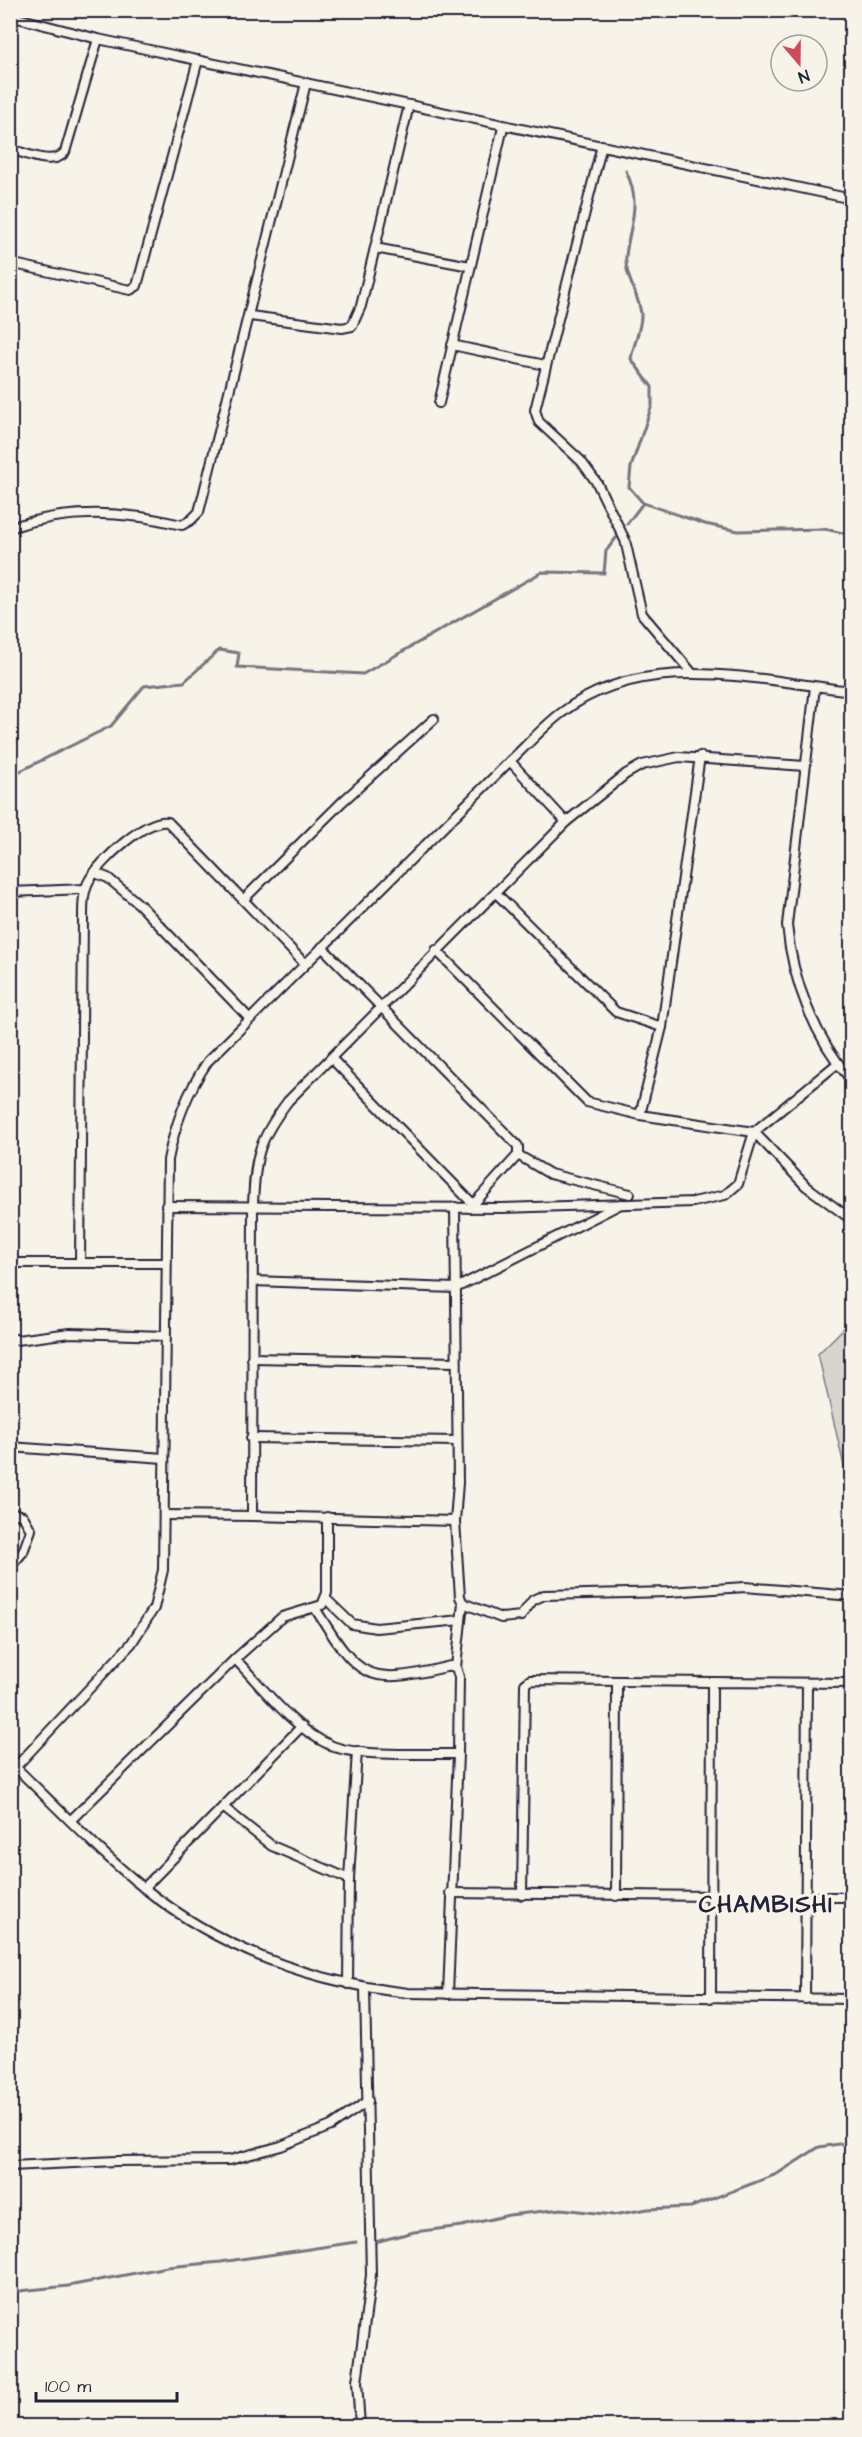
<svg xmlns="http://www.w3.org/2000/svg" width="862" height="2437" font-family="'Architects Daughter',sans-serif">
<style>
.grass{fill:#d8d5cf;stroke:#7d7c85;stroke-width:1.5}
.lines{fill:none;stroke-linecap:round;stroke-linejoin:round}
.stream{stroke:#76747f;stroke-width:3}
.street-casing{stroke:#22223b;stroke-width:12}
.street{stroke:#f7f3e8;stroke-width:8}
.labels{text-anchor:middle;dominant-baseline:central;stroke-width:6;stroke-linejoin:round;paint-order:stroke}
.district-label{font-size:24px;font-weight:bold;letter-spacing:1.5px;fill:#22223b;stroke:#f7f3e8}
</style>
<rect width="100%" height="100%" fill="#f7f3e8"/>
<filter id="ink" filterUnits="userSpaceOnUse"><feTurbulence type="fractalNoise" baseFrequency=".0167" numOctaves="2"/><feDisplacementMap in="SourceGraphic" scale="12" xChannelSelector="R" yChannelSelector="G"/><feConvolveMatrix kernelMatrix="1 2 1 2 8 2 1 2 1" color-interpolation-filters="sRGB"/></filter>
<g filter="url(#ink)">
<path class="grass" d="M851,1321V1496L818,1354Z"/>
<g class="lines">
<g class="stream">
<path d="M626,171C642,205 630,222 626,256C624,276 639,294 641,314C642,327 633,346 631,359L652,387V405L631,467L629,487L643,503"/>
<path d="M627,524L643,503L705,524L738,531L825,529L852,535"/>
<path d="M10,776L111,726L144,686L184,682L219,650L239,653L237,667L363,674L542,572L604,573L606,551L616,538"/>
<path d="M375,2242L414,2232L462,2226L509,2215L562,2209L613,2215L648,2209L691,2207L777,2174L819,2147L852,2142"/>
<path d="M10,2292L68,2286L167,2267L221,2262L356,2242"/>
</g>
<g class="street-casing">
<g id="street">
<path d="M10,16L98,39"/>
<path d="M602,145L535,410L539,422L581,461L597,483L625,540L642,614L692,673"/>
<path d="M10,149C26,153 53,167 65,152L98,39L852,199"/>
<path d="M375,248L470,266"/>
<path d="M10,263L130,290L137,286L198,60"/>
<path d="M250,316L342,328L352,326L361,306L409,105"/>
<path d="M452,345L545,365"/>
<path d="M439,403L503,127"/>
<path d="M10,528C68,508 123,511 182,525L191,520L199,512L306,83"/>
<path d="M815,687L787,925C792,981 815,1038 852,1081"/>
<path d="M510,761L566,822"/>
<path d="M95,873L108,878L140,905L250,1019"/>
<path d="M10,892L86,889"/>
<path d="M496,893L616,1012L662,1027"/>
<path d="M245,898L342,802L434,719"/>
<path d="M322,947L518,1146V1155L470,1208"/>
<path d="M436,950L587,1102L640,1115L754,1132L806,1186L852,1220"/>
<path d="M331,1058L473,1204"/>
<path d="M640,1115L662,1027L700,756"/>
<path d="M518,1155L550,1174L630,1194"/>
<path d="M166,1206L502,1208L693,1202L725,1195L738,1184L754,1132L838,1063"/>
<path d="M80,1262L83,917C83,905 83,890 90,879C101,860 145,819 168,822L305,964"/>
<path d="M10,1263H165"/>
<path d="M253,1281L456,1288L621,1204"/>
<path d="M10,1337L17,1340L70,1333L165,1336"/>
<path d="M252,1358L456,1362"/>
<path d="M251,1438L457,1441"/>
<path d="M10,1447L164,1458"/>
<path d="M10,1512L23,1516L31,1530L23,1552L10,1567"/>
<path d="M165,1515L252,1516L253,1205C255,1156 258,1141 288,1101L566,822L626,774L642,765L679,757L805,766"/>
<path d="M252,1516L455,1521L458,1483L455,1207"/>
<path d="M455,1521L460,1597L463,1603L501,1618L521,1616L533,1600L544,1595L669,1592L745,1587L852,1596"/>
<path d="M326,1599L352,1624L376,1628L461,1620"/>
<path d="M315,1608C359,1679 366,1687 450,1666L456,1667"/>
<path d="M235,1659L282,1617L322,1605L327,1593V1517"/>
<path d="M458,1754L459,1677L456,1667L463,1603"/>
<path d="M10,1762C54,1804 97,1850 144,1888C220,1949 312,1982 408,1993L852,1999"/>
<path d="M10,1773L131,1644L154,1608L163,1570L168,1160C175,1123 187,1092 208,1061L510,761C526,746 542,728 560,714C643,649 756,680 852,691"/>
<path d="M223,1807L302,1726"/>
<path d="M71,1820L235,1659C263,1687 292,1728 330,1745C358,1758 424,1753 458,1754L448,1994"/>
<path d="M144,1888L223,1807L272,1846L349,1879"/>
<path d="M450,1893L711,1896"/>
<path d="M522,1895L525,1684L530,1680L712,1682"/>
<path d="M616,1896L617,1682"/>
<path d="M804,1897H852"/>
<path d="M348,1984L349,1879L357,1751"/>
<path d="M711,1998L712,1682L852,1683"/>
<path d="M805,1999L807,1683"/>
<path d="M10,2166L116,2161L230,2160L281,2146L331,2126L368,2101"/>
<path d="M360,2426L357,2382L371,2275L365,1988"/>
</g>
</g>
<use href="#street" class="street"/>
</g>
</g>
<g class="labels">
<g class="district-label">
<text x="766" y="1905">CHAMBISHI</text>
</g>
</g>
<rect width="862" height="2437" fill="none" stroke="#f7f3e8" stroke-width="36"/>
<rect x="18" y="18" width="826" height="2401" fill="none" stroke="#22223b" stroke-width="2" filter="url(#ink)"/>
<g transform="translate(799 63) rotate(160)"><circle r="28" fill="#f7f3e8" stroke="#a29fa3" stroke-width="1.5"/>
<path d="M0-4.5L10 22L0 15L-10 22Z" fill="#d1495b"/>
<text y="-9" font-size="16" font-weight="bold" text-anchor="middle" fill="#22223b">N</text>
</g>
<path d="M36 2392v9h141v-9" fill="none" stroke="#22223b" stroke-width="3"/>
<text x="45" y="2392" font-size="18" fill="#22223b" stroke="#f7f3e8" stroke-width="4.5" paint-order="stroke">100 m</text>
</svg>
